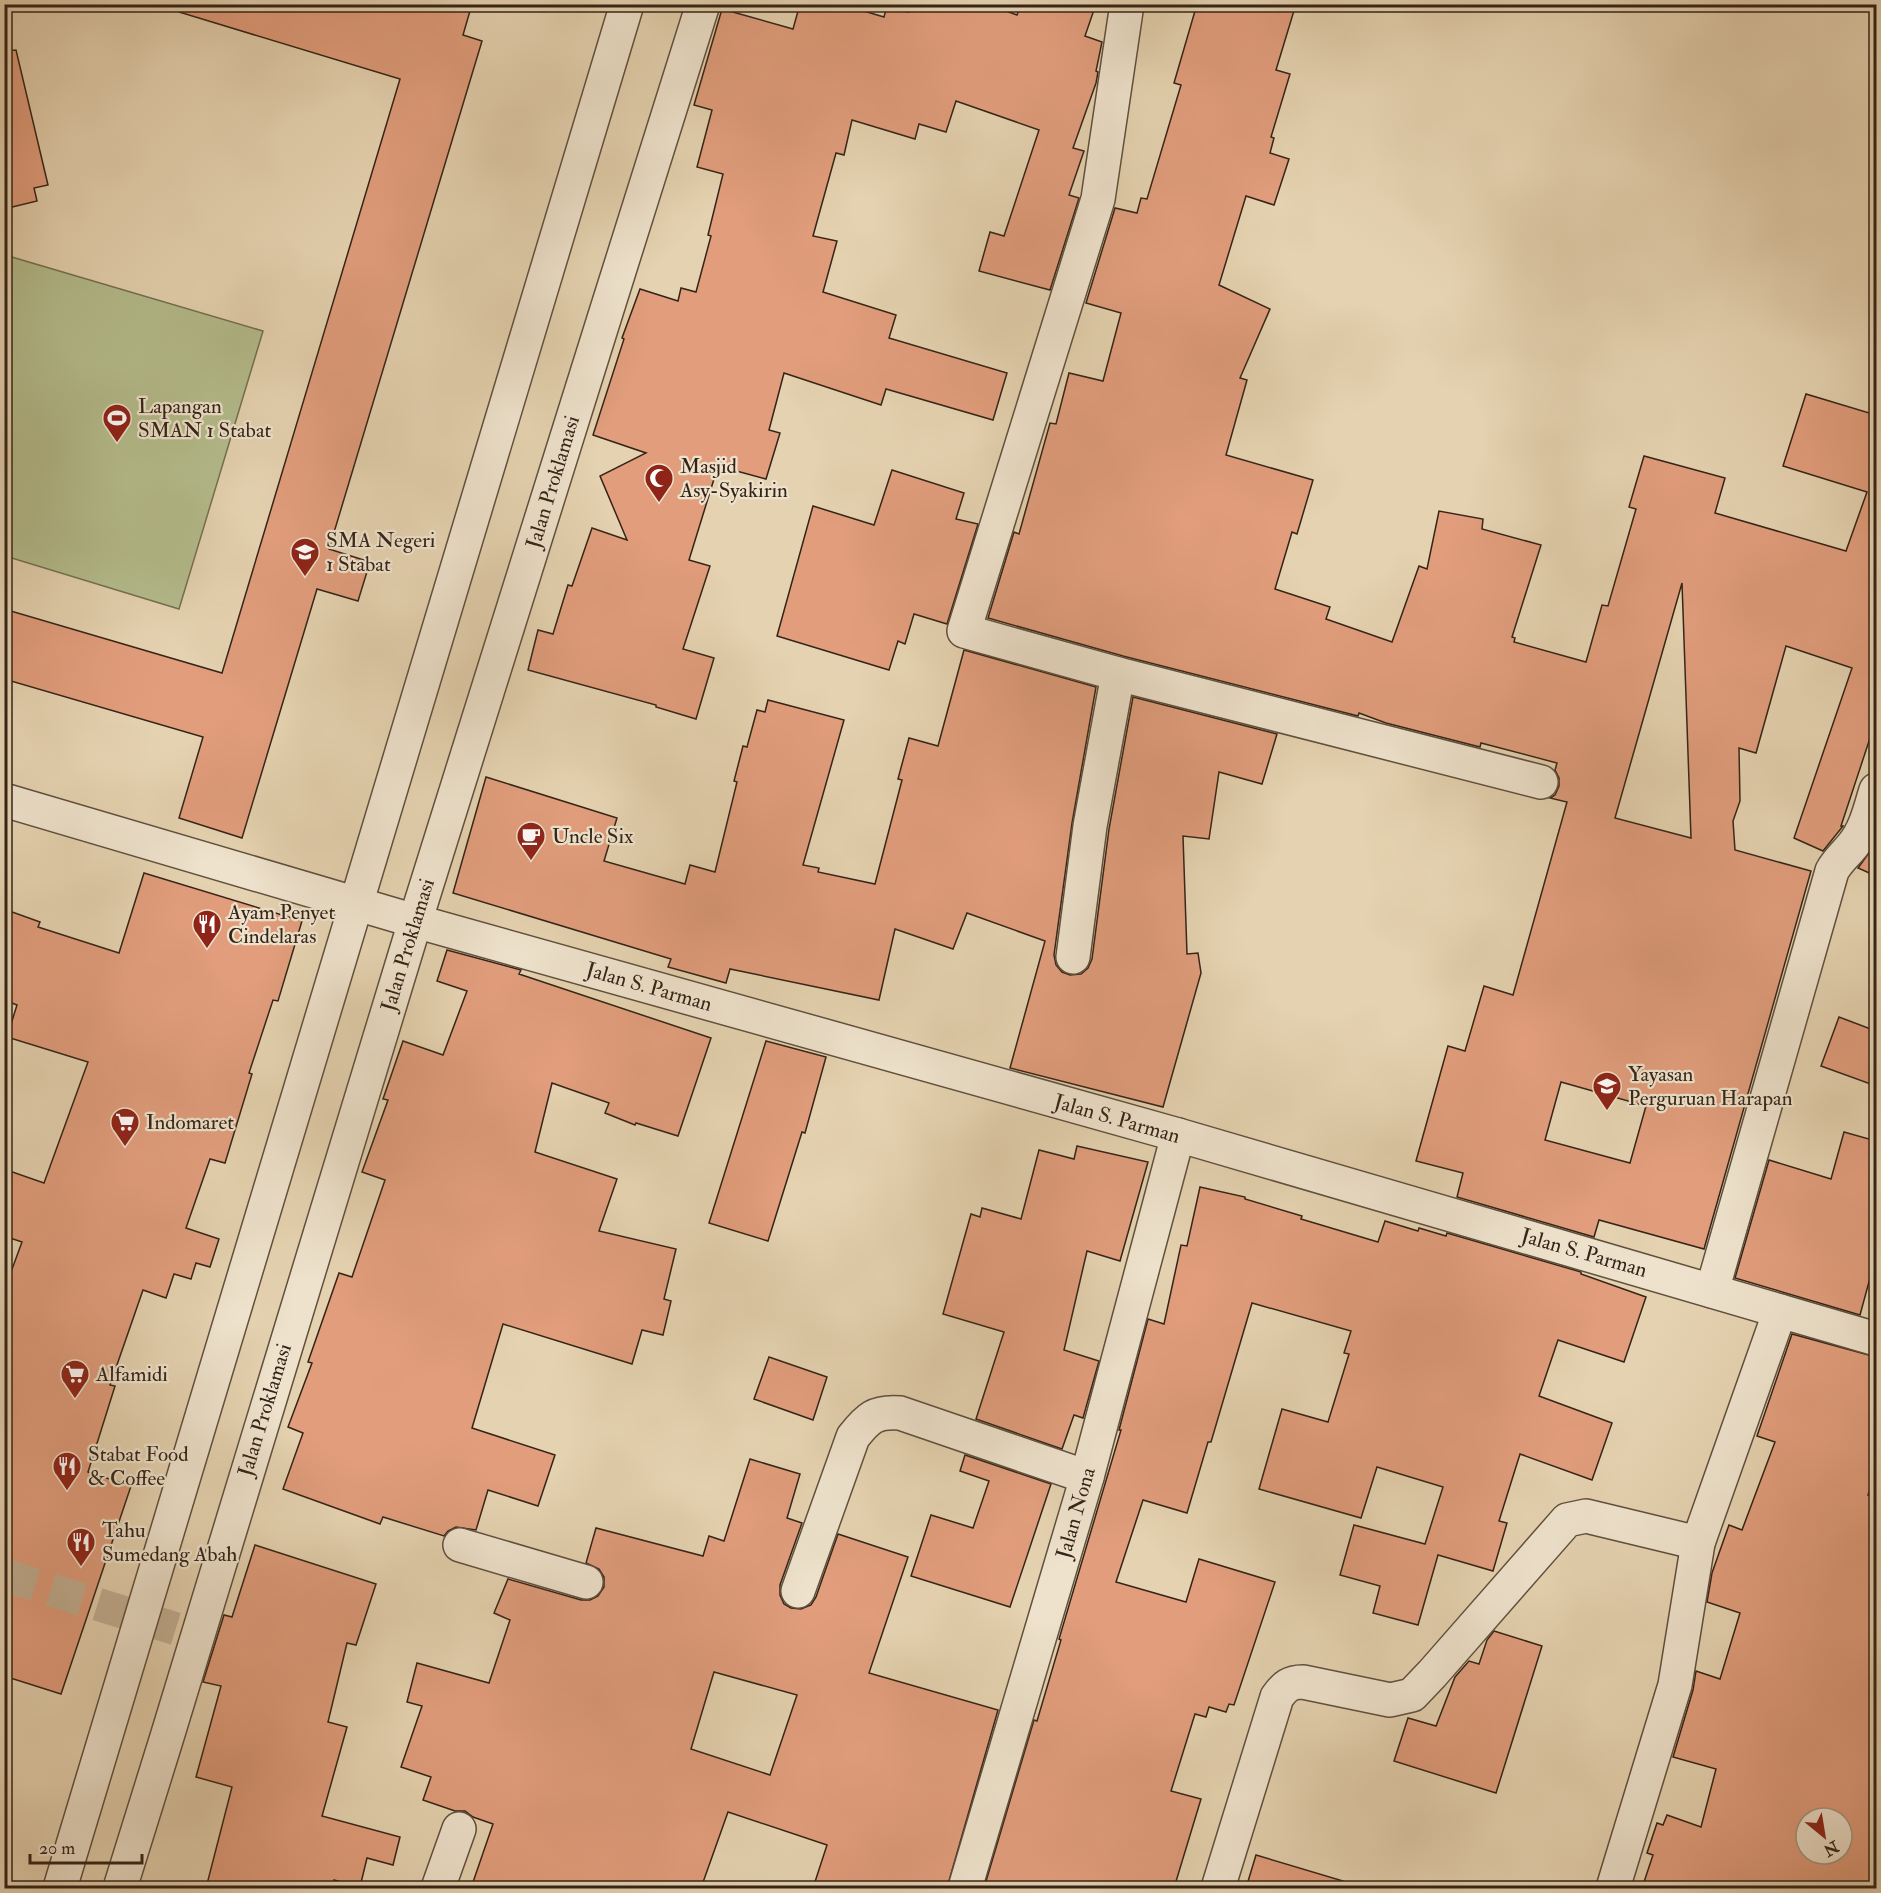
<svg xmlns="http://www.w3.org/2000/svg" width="1881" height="1893" font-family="'IM FELL Double Pica',serif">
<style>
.green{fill:#b4bc8c;stroke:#747052;stroke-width:1.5}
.building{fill:#e19d7c;stroke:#342418;stroke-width:1.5;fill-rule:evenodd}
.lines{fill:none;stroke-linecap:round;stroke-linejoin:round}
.minor-tunnel{stroke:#c2af92;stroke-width:33;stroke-dasharray:33 16;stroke-linecap:butt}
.minor-casing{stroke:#60503e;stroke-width:36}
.minor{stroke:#eee2cc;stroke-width:33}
.labels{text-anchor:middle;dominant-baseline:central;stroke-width:4.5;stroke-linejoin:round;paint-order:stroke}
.poi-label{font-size:21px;fill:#342418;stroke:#eee2cc;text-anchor:start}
.street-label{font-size:21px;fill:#342418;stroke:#eee2cc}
</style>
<rect width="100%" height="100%" fill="#e5d2b0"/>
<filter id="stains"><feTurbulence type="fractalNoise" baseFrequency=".00333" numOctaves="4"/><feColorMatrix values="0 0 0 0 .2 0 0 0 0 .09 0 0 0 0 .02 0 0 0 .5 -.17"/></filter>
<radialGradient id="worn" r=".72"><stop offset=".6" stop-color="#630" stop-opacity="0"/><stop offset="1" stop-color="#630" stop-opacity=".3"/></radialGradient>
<path class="green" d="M5,255L263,331L179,609L5,556Z"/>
<g class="building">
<path d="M180,4H472L463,35L482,41L329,549L370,562L358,601L317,589L242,838L179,818L203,737L4,679V609L222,673L400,79L179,12Z"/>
<path d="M800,4H840L884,17L887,5L908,12L911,4H987L1017,15L1021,4H1096L1085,36L1102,42L1096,71L1098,72L1096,83L1073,148L1084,151L1069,195L1079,198L1050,290L979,271L990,232L1004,236L1039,130L956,101L946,132L919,124L915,139L852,120L844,155L836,153L813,236L837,241L823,292L896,315L889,338L1007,373L993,420L886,389L881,405L784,373L769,430L780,433L766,479L718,466L689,560L710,566L683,649L714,658L696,719L656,707V705L528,670L538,630L553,634L568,585L572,586L592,528L627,540L600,476L646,453L593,435L624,339L622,338L640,289L678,301L681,288L696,292L711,236L708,235L723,174L697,167L712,110L694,105L722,9L793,29Z"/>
<path d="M1197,4H1296L1276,70L1290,74L1271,137L1274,138L1270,153L1289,159L1274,205L1246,196L1219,285L1270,309L1240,378L1247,380L1226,455L1313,480L1297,534L1292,532L1275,589L1330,607L1326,619L1392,642L1419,566L1427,569L1439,511L1483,519L1482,529L1541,545L1512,637L1515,638L1514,642L1586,662L1602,605L1608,606L1636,509L1629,507L1644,456L1725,478L1715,513L1846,551L1867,492L1783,466L1806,394L1876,415V720L1841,826H1843L1823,851L1794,838L1852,668L1786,646L1756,753L1739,748L1740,801L1733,821L1735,850L1811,871L1704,1249L1599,1220L1594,1237L1457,1197L1463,1173L1416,1161L1448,1046L1465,1051L1484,986L1513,995L1567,802L1550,798L1555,795L1559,786V778L1555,770L1557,763L1481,743L1480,747L1386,723L1359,713L1358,716L1123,656L988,618L1014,532L1019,534L1050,423L1056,424L1069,373L1103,381L1121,313L1086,303L1115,208L1137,213L1141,198L1147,199L1181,85L1174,83ZM1682,583L1691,838L1615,818ZM1561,1082L1646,1106L1630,1163L1545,1140Z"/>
<path d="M16,50L48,185L34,188L37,201L4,209V51Z"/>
<path d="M892,470L964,493L956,519L978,524L947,624L914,614L905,644L898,641L889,670L777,636L813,506L874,525Z"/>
<path d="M964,650L1096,687L1072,823L1054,955L1056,965L1062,972L1070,975L1081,974L1088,968L1092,959L1109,829L1133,697L1277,734L1262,784L1219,772L1209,839L1183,836L1187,954L1198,953L1201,973L1163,1107L1010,1068L1045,941L967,913L953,949L895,929L879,1000L730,969L726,983L668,967L671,959L453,893L486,777L617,818L604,861L685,884L690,865L715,872L737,782L734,781L743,746L747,747L757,710L765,712L768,700L844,720L803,865L819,868L818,872L875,884L902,780L898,779L909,738L938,746Z"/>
<path d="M1876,843V876L1858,868Z"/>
<path d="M144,873L302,921L278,1001L273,1000L249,1073L252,1074L225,1163L210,1159L186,1228L219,1239L210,1267L196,1263L191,1279L174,1274L166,1298L143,1290L110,1385L115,1386L88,1472L131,1486L61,1694L4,1676V1291L22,1242L4,1236V1169L44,1183L88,1062L7,1037L17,1005L4,1000V909L40,922L38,927L119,953Z"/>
<path d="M447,950L521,970L519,974L711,1038L678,1136L636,1123L635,1125L605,1113L609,1103L552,1083L535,1152L617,1179L599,1231L676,1249L664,1299L671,1301L663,1335L642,1330L632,1364L503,1324L472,1428L555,1455L538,1506L488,1490L476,1530L456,1527L448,1531L444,1536L383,1517L380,1524L283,1489L303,1433L288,1427L312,1363L308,1362L339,1273L352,1277L385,1180L362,1172L388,1100L383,1099L403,1041L443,1055L467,991L437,981Z"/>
<path d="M1839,1017L1876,1031V1086L1821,1066Z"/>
<path d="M766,1041L826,1057L805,1133L802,1132L768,1241L709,1223Z"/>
<path d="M1844,1132L1876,1141V1256L1860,1315L1735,1278L1769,1160L1831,1179Z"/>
<path d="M1077,1146L1148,1162L1120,1261L1087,1251L1064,1350L1099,1361L1083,1418L1074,1415L1062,1449L976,1419L1004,1332L943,1314L971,1214L980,1217L982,1208L1021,1219L1039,1150L1074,1159Z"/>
<path d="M1200,1187L1245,1197V1199L1302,1216L1301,1219L1378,1242L1385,1221L1418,1231L1419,1228L1446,1236L1447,1233L1581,1272V1274L1646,1297L1624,1362L1558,1340L1539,1396L1612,1423L1592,1480L1520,1454L1499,1521L1507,1523L1493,1571L1438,1555L1418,1625L1373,1613L1380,1586L1340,1575L1354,1525L1425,1544L1443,1487L1377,1467L1361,1518L1259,1489L1282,1409L1328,1422L1349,1354L1344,1353L1351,1331L1252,1303L1211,1442H1208L1187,1513L1143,1500L1116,1582L1186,1602L1199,1559L1275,1582L1234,1705L1229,1704L1226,1712L1209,1707L1206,1717L1195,1714L1171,1791L1201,1799L1174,1888H984L1034,1720L1037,1721L1061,1640L1059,1639L1121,1430H1119L1148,1319L1164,1324L1181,1245L1187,1246Z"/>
<path d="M1792,1334L1876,1357V1471L1868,1495L1876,1498V1863L1868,1888H1642L1653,1855L1647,1853L1657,1823L1663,1825L1667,1815L1701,1827L1716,1769L1673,1757L1693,1690L1696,1671L1720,1679L1740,1613L1707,1602L1712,1573L1729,1525L1742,1530L1775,1442L1757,1436ZM1806,1818H1842V1854H1806Z"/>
<path d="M769,1357L827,1377L813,1420L754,1399Z"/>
<path d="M965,1455L1051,1484L1010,1607L911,1576L931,1515L973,1528L989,1481L960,1471Z"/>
<path d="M750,1459L800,1474L787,1518L802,1523L780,1585V1595L784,1604L791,1608L801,1609L811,1605L816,1597L838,1534L908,1557L869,1673L998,1710L947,1888H813L827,1845L728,1812L701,1888H471L493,1824L473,1817L465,1811H455L423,1800L431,1777L401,1767L422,1706L407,1702L417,1663L489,1683L510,1620L494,1613L508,1579L581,1600H590L598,1596L604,1587V1577L599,1569L586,1563L596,1528L703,1556L709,1536L724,1541ZM714,1672L797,1695L770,1775L691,1749Z"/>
<path d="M255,1545L376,1584L356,1645L347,1643L328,1722L347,1727L322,1816L400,1837L393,1865L367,1858L360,1887L334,1880L333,1888H206L232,1787L196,1777L221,1686L203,1682L224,1615L232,1617Z"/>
<path d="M1494,1631L1542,1646L1496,1793L1394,1761L1408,1718L1436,1726L1455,1677L1469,1661L1479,1664L1487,1640Z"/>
<path d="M1256,1855L1343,1881L1342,1888H1246Z"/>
</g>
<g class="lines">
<path class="minor-tunnel" d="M4,1575L199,1636"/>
<g class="minor-casing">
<g id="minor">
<path d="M1127,4L1098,199L964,631L1118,674L1541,782"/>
<path d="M4,800L415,921L1178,1135L1876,1339"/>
<path d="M1073,957L1090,826L1118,674"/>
<path d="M1712,1291L1832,871C1838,860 1846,854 1853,845C1866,829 1870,809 1876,790"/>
<path d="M460,1545L586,1582"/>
<path d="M798,1591L853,1437C868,1418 875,1411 900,1413L1087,1477"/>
<path d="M60,1888L627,4"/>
<path d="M120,1888C221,1567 315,1244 415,922C510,616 607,310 703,4"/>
<path d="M438,1888L459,1829"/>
<path d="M965,1888L1087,1477L1178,1135"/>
<path d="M1218,1888L1277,1697C1285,1686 1290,1682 1303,1682L1390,1700L1412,1695L1432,1674L1567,1520L1586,1516L1698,1543"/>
<path d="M1613,1888L1675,1685L1698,1543L1780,1311"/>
</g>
</g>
<use href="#minor" class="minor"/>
</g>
<defs>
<g id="stadium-pin" transform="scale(1.5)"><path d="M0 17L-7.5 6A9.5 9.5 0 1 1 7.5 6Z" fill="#8f2418" stroke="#eee2cc"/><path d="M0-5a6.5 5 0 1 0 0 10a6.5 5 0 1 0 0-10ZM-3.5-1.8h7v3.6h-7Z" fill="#fff"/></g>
<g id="mosque-pin" transform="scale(1.5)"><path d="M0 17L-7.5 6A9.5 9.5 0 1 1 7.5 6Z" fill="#8f2418" stroke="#eee2cc"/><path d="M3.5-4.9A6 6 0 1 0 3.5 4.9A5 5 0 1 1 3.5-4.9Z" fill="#fff"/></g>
<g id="school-pin" transform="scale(1.5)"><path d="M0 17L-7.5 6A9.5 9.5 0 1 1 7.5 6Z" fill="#8f2418" stroke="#eee2cc"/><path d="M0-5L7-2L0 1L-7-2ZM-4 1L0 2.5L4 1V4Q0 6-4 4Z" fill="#fff"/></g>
<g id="cafe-pin" transform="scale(1.5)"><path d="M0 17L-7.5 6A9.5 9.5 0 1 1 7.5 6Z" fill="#8f2418" stroke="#eee2cc"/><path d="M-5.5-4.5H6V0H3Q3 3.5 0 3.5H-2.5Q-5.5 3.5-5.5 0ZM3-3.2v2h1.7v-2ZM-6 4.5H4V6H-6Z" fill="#fff"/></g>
<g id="restaurant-pin" transform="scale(1.5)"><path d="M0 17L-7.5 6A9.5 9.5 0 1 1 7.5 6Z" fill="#8f2418" stroke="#eee2cc"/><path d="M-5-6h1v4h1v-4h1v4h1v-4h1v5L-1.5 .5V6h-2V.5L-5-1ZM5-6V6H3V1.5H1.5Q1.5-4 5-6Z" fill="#fff"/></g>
<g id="supermarket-pin" transform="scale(1.5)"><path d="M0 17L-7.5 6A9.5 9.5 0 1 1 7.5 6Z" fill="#8f2418" stroke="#eee2cc"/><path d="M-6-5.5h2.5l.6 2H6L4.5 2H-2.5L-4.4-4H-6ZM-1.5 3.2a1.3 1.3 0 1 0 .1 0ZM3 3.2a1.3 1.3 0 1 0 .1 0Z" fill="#fff"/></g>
</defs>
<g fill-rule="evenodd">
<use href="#stadium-pin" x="117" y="418"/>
<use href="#mosque-pin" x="659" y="478"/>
<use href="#school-pin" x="305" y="552"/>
<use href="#cafe-pin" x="531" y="836"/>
<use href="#restaurant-pin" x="207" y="924"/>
<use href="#school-pin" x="1607" y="1086"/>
<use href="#supermarket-pin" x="125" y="1122"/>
<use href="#supermarket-pin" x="75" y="1374"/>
<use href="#restaurant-pin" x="67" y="1466"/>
<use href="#restaurant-pin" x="81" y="1542"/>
</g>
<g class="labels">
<g class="poi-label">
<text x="138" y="406">Lapangan<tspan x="138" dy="24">SMAN 1 Stabat</tspan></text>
<text x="680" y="466">Masjid<tspan x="680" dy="24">Asy-Syakirin</tspan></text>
<text x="326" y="540">SMA Negeri<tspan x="326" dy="24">1 Stabat</tspan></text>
<text x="552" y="836">Uncle Six</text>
<text x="228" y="912">Ayam Penyet<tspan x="228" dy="24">Cindelaras</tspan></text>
<text x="1628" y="1074">Yayasan<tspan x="1628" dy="24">Perguruan Harapan</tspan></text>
<text x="146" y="1122">Indomaret</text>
<text x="96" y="1374">Alfamidi</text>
<text x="88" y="1454">Stabat Food<tspan x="88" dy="24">&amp; Coffee</tspan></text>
<text x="102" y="1530">Tahu<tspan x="102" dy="24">Sumedang Abah</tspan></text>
</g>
<g class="street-label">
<text transform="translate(553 482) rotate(-73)">Jalan Proklamasi</text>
<text transform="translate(408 945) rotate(-73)">Jalan Proklamasi</text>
<text transform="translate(649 987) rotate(16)">Jalan S. Parman</text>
<text transform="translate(1117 1119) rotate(16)">Jalan S. Parman</text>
<text transform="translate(1584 1253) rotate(16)">Jalan S. Parman</text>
<text transform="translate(265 1410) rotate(-73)">Jalan Proklamasi</text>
<text transform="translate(1076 1513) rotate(-74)">Jalan Nona</text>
</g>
</g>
<rect width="1881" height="1893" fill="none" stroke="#e5d2b0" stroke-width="24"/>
<rect x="6" y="6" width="1869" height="1881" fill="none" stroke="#342418" stroke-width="3"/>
<rect x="12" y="12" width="1857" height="1869" fill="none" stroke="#342418" stroke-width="1.5"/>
<g transform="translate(1824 1836) rotate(150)"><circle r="28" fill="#eee2cc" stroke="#a49684" stroke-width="1.5"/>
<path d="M0-4.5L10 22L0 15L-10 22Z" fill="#8f2418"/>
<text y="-9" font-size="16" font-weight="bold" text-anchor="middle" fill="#342418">N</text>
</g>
<path d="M30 1854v9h112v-9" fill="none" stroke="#342418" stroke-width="3"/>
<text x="39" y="1854" font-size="18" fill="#342418" stroke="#eee2cc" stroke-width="4.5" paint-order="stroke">20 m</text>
<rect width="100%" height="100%" filter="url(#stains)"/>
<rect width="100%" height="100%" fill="url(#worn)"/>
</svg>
